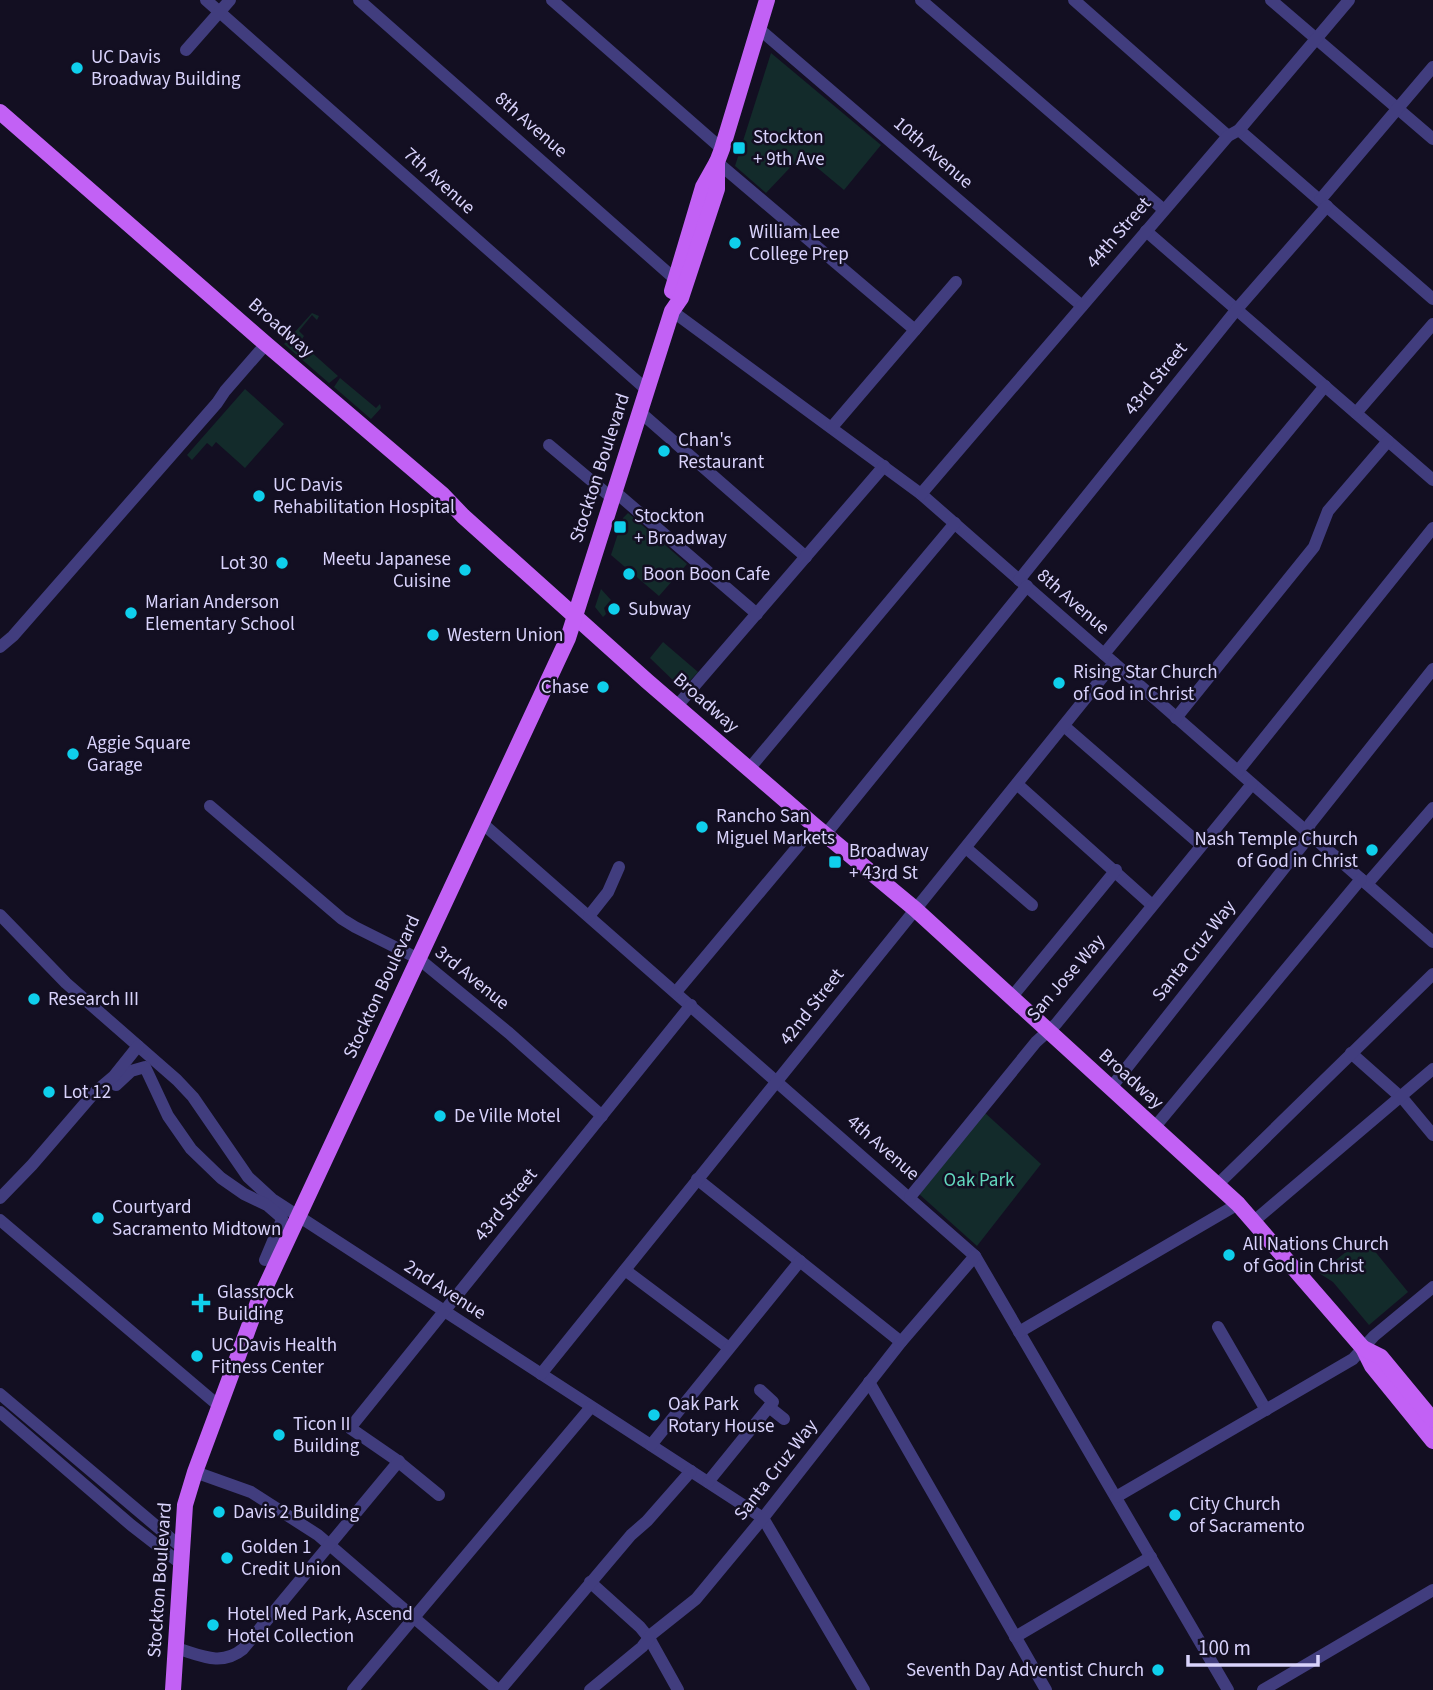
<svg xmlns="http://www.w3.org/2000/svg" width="1433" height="1690" font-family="'Source Sans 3',sans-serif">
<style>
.green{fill:#132b2b}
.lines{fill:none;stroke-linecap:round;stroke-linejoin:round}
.minor{stroke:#413d7e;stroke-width:12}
.major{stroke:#c261f5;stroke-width:16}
.poi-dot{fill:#0fcfec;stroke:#130f22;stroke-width:2.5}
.labels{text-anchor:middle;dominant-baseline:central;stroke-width:5;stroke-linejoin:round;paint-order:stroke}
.poi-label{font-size:19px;fill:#d9d3fc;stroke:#130f22;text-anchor:start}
.street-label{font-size:19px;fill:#d9d3fc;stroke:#130f22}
.park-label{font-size:19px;fill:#63d8be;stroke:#130f22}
</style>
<rect width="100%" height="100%" fill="#130f22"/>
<g class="green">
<path d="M771,53L881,145L844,190L802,155L766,193L735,166Z"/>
<path d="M312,313L319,316L317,320L312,315L299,331L304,336L300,342L338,376L329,383L284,344Z"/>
<path d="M340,378L376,408L380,404L381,408L371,419L334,387Z"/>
<path d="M245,389L284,424L245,468L216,442L212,447L207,443L192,460L187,455Z"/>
<path d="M628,513L687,564L659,596L611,555L623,518Z"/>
<path d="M601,589L611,600L604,608L606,614L603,617L595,607Z"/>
<path d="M663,642L698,672L684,687L679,686L650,658Z"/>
<path d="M984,1112L1041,1164L977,1246L919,1194Z"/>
<path d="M1364,1238L1408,1292L1369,1325L1333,1282L1319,1273Z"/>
</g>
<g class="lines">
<g class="minor">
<path d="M206,0L647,390"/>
<path d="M359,0L676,280"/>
<path d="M552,0L722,149"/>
<path d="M921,0L1164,210"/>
<path d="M1074,0L1228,136"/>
<path d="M1271,0L1433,139"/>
<path d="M758,28L1082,306"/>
<path d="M186,50L230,0"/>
<path d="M1239,130L1433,299"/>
<path d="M717,162L915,330"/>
<path d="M1320,200L1433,67"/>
<path d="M1146,231L1433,480"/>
<path d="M672,311L921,494L1433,942"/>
<path d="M640,412L806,557"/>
<path d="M1356,413L1433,324"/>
<path d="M832,427L956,282"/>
<path d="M549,445L612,498"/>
<path d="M613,490L757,614"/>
<path d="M921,494L1228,136L1239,130L1349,0"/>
<path d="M1019,580L1237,309L1327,206"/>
<path d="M0,647L13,636L217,403L225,391L266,344"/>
<path d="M1104,654L1325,386"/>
<path d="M677,706L884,466"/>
<path d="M1176,718L1314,547L1328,511L1388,441"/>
<path d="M1064,726L1201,845"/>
<path d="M749,769L955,523"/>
<path d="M1238,771L1433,528"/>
<path d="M1017,784L1152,905"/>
<path d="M210,806L342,919L355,927L419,959L509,1033L602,1116"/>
<path d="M482,823L975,1256L1228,1690"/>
<path d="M825,835L1027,586"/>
<path d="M966,848L1032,905"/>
<path d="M1367,884L1433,808"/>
<path d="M0,915L66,983L177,1080L193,1097L248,1177L272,1199L763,1518L864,1690"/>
<path d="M589,916L608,892L619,867"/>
<path d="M676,992L815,826"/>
<path d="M1011,998L1116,870"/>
<path d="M1351,1053L1404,1100L1433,1135"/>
<path d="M116,1085L131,1071L145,1067L168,1116L191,1149L221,1178L244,1194L267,1205L282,1218L281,1222L265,1260"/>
<path d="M1110,1089L1304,843L1310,824L1433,669"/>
<path d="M1154,1128L1361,879"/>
<path d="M697,1179L901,1342"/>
<path d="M1217,1185L1433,974"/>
<path d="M910,1197L1036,1042L1056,1024L1252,784"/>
<path d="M0,1198L32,1165L94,1093L114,1076L138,1046"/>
<path d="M0,1220L219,1406"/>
<path d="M1254,1221L1433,1069"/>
<path d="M625,1270L729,1348"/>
<path d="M1218,1327L1266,1410"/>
<path d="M1019,1332L1238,1204"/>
<path d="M541,1374L1114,663"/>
<path d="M869,1382L1046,1690"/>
<path d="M0,1394L181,1547"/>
<path d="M769,1407L784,1419"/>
<path d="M0,1412L131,1525L180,1563"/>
<path d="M651,1445L800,1261"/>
<path d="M195,1472L251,1492L318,1535L498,1690"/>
<path d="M708,1482L773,1402L760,1390"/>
<path d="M439,1495L395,1459L350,1428L691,1005"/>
<path d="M1116,1497L1353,1359L1374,1336L1433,1287"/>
<path d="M590,1582L640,1627L649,1638L678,1690"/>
<path d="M1015,1637L1151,1557"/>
<path d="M176,1648C200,1655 221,1667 243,1649L399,1461"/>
<path d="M353,1690L591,1407"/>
<path d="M500,1690L631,1535L647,1521L691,1471"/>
<path d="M590,1690L642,1647L652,1634L696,1599L763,1518L901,1342L975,1256"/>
<path d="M1263,1690L1433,1590"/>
</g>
<g class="major">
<path d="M0,112L266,344L442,494L463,516L647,681L815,826L915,909L1238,1204L1363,1348L1372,1366L1433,1441"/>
<path d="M672,291L703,187L717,162L722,149L767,0"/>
<path d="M1363,1348L1381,1357L1433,1420"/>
<path d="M173,1690L185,1505L195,1472L257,1305L568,638L672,311L681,298L717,189V162"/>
</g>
</g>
<g class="poi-dot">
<circle cx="77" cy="68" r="7"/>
<rect x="732" y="141" width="14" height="14" rx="3.5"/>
<circle cx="735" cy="243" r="7"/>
<circle cx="664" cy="451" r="7"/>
<circle cx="259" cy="496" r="7"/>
<rect x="613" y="520" width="14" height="14" rx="3.5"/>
<circle cx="282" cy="563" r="7"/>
<circle cx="465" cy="570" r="7"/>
<circle cx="629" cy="574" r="7"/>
<circle cx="614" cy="609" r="7"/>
<circle cx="131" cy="613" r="7"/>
<circle cx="433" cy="635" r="7"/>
<circle cx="1059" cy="683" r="7"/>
<circle cx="603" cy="687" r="7"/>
<circle cx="73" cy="754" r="7"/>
<circle cx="702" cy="827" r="7"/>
<circle cx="1372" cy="850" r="7"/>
<rect x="828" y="855" width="14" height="14" rx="3.5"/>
<circle cx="34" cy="999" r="7"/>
<circle cx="49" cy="1092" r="7"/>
<circle cx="440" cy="1116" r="7"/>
<circle cx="98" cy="1218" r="7"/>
<circle cx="1229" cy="1255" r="7"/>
<path d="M197.5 1292.5h7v7h7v7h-7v7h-7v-7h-7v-7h7z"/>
<circle cx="197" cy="1356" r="7"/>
<circle cx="654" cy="1415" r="7"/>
<circle cx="279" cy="1435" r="7"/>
<circle cx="219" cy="1512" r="7"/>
<circle cx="1175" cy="1515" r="7"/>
<circle cx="227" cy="1558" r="7"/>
<circle cx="213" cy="1625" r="7"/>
<circle cx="1158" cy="1670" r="7"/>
</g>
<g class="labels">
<g class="poi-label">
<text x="91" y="57">UC Davis<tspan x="91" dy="22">Broadway Building</tspan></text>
<text x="753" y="137">Stockton<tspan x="753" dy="22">+ 9th Ave</tspan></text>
<text x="749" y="232">William Lee<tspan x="749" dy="22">College Prep</tspan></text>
<text x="678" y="440">Chan's<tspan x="678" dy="22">Restaurant</tspan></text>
<text x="273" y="485">UC Davis<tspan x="273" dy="22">Rehabilitation Hospital</tspan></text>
<text x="634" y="516">Stockton<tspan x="634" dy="22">+ Broadway</tspan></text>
<text x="451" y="559" text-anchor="end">Meetu Japanese<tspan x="451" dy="22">Cuisine</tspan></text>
<text x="268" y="563" text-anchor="end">Lot 30</text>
<text x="643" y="574">Boon Boon Cafe</text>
<text x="145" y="602">Marian Anderson<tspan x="145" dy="22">Elementary School</tspan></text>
<text x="628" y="609">Subway</text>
<text x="447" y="635">Western Union</text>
<text x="1073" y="672">Rising Star Church<tspan x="1073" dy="22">of God in Christ</tspan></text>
<text x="589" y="687" text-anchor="end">Chase</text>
<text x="87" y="743">Aggie Square<tspan x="87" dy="22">Garage</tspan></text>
<text x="716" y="816">Rancho San<tspan x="716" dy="22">Miguel Markets</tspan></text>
<text x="1358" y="839" text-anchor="end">Nash Temple Church<tspan x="1358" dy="22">of God in Christ</tspan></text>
<text x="849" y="851">Broadway<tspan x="849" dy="22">+ 43rd St</tspan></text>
<text x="48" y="999">Research III</text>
<text x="63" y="1092">Lot 12</text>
<text x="454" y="1116">De Ville Motel</text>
<text x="112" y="1207">Courtyard<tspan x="112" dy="22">Sacramento Midtown</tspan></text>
<text x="1243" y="1244">All Nations Church<tspan x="1243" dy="22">of God in Christ</tspan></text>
<text x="217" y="1292">Glassrock<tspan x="217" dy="22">Building</tspan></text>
<text x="211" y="1345">UC Davis Health<tspan x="211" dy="22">Fitness Center</tspan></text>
<text x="668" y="1404">Oak Park<tspan x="668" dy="22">Rotary House</tspan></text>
<text x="293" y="1424">Ticon II<tspan x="293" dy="22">Building</tspan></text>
<text x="1189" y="1504">City Church<tspan x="1189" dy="22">of Sacramento</tspan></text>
<text x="233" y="1512">Davis 2 Building</text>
<text x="241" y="1547">Golden 1<tspan x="241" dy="22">Credit Union</tspan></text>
<text x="227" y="1614">Hotel Med Park, Ascend<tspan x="227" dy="22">Hotel Collection</tspan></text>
<text x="1144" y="1670" text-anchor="end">Seventh Day Adventist Church</text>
</g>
<g class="street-label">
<text transform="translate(531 125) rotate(41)">8th Avenue</text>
<text transform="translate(933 153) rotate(41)">10th Avenue</text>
<text transform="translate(439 181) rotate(42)">7th Avenue</text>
<text transform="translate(1119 233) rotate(-49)">44th Street</text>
<text transform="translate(281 328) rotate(41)">Broadway</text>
<text transform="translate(1156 379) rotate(-51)">43rd Street</text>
<text transform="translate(600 468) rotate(-72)">Stockton Boulevard</text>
<text transform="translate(1073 602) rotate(41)">8th Avenue</text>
<text transform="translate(706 703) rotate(41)">Broadway</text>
<text transform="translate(1194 951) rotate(-52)">Santa Cruz Way</text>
<text transform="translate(472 978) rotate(39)">3rd Avenue</text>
<text transform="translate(1066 978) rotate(-49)">San Jose Way</text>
<text transform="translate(382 987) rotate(-65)">Stockton Boulevard</text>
<text transform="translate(812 1007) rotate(-52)">42nd Street</text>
<text transform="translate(1131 1079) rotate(42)">Broadway</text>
<text transform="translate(883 1148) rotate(41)">4th Avenue</text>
<text transform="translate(506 1205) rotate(-51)">43rd Street</text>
<text transform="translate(445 1290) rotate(33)">2nd Avenue</text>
<text transform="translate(776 1470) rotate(-52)">Santa Cruz Way</text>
<text transform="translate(160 1580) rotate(-86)">Stockton Boulevard</text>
</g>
<g class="park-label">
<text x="979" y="1180">Oak Park</text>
</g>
</g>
<path d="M1188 1655v10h130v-10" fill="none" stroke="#d9d3fc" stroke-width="3.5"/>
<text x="1198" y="1655" font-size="21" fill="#d9d3fc" stroke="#130f22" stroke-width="5" paint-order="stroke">100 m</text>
</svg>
